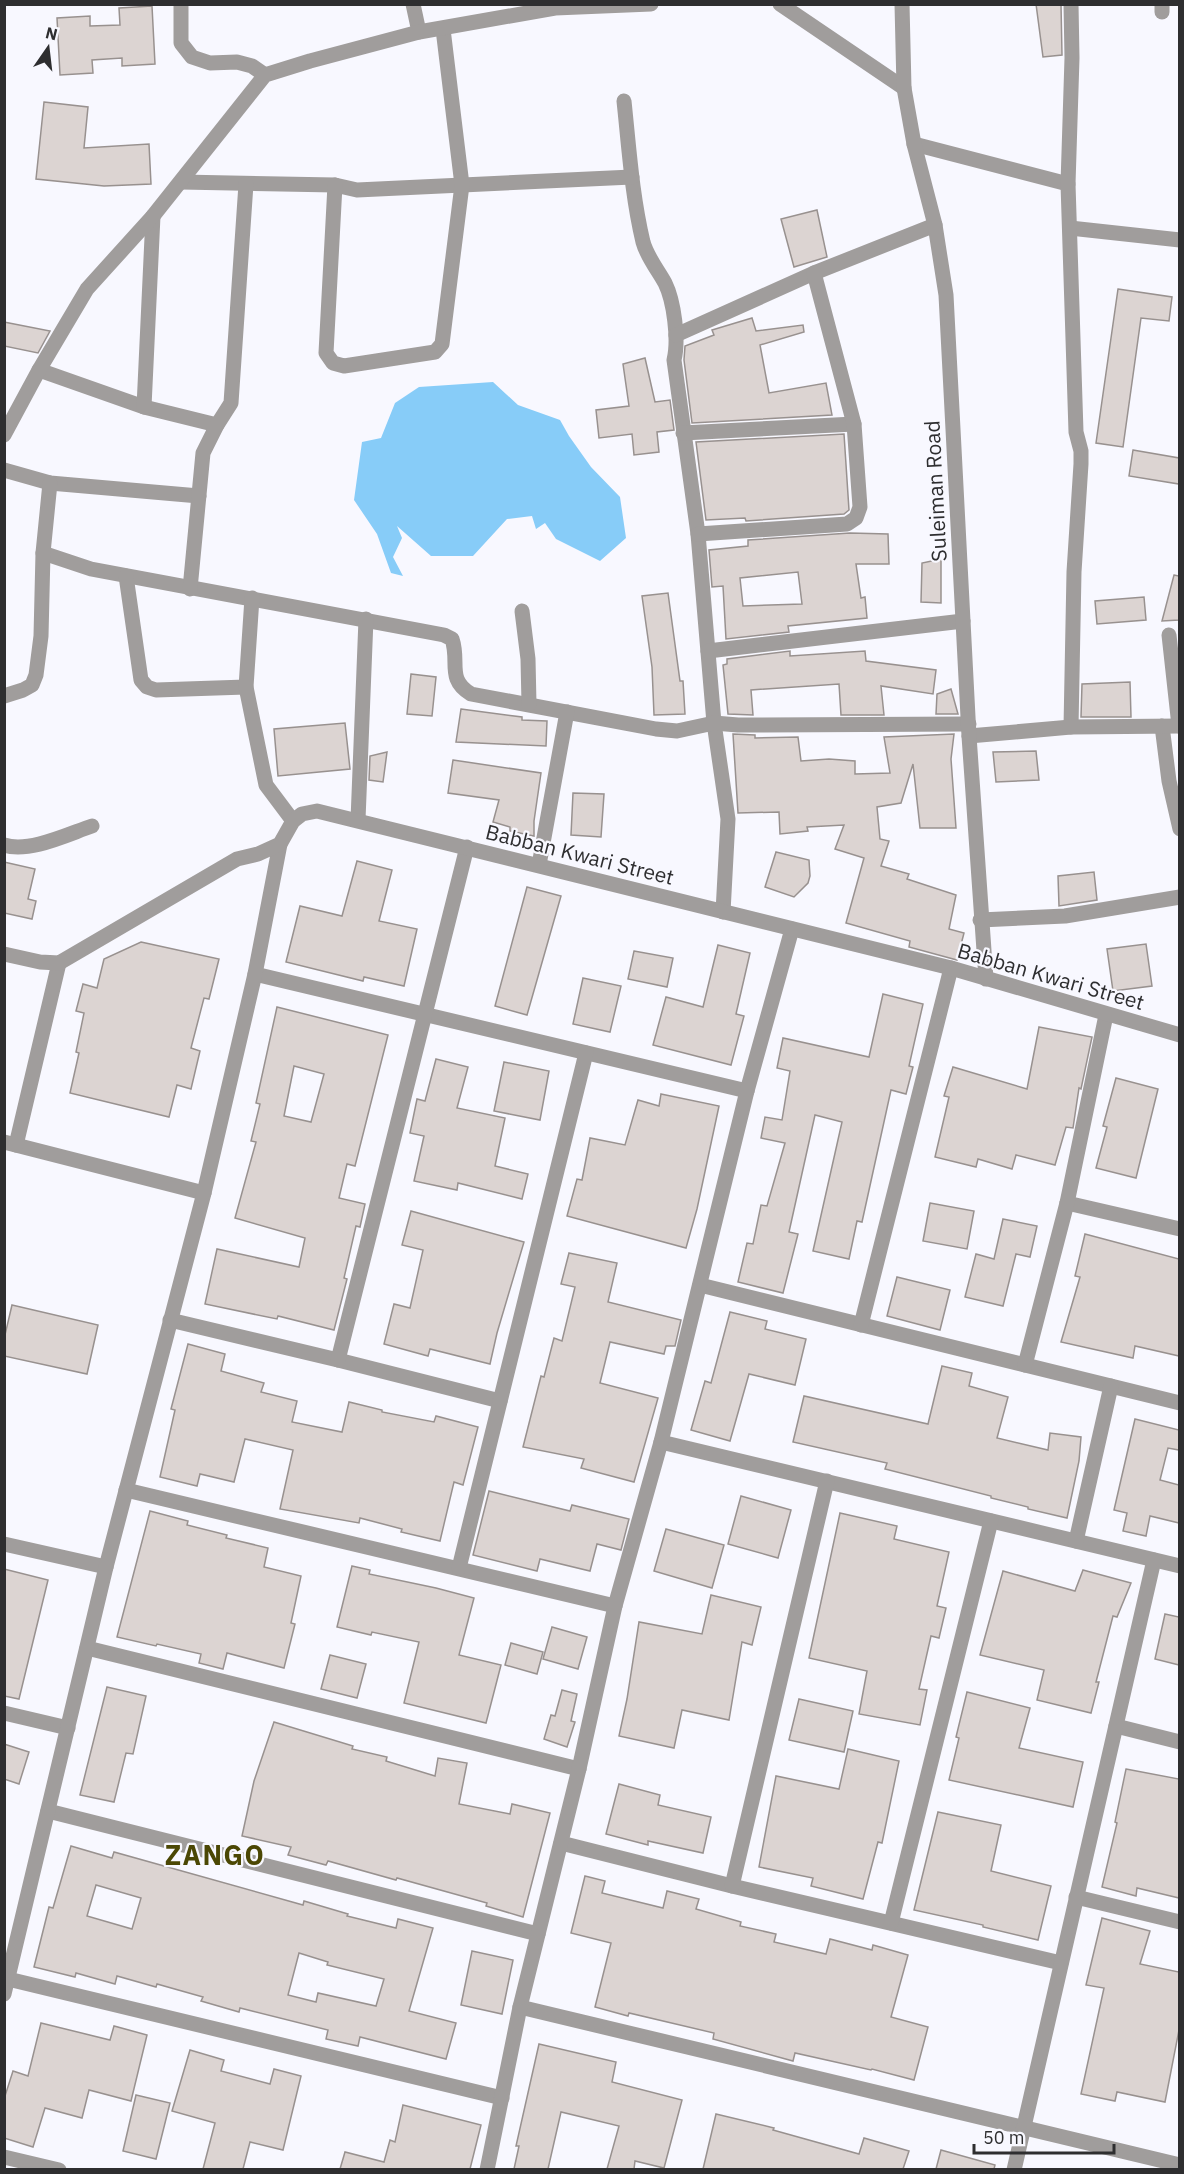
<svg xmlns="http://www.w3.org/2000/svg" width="1184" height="2174" font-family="'IBM Plex Sans',sans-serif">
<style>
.water{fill:#87ccf8}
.building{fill:#dcd4d2;stroke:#98918f;stroke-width:1.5;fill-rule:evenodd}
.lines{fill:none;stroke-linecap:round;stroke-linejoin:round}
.minor{stroke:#a09d9c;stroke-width:15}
.tertiary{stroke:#a09d9c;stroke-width:15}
.labels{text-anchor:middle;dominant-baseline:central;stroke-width:4.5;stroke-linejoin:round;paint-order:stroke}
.street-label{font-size:21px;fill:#2e2e30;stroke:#f8f8ff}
.district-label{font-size:27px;font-weight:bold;letter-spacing:1.5px;fill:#4b4704;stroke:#f8f8ff}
</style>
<rect width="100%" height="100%" fill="#f8f8ff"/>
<path class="water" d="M493,382L518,405L560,420L569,436L591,467L620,497L626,538L600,561L556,539L545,523L536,529L532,516L507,519L473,556H431L397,526L402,538L393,557L403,576L391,573L377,534L354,500L362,442L381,438L395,403L419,387Z"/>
<g class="building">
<path d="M1036,4H1061L1062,55L1043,57Z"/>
<path d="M152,6L155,64L122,66V58L92,60L93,73L60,75L57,18L90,16V26L120,25L119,8Z"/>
<path d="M44,102L88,107L84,148L149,144L151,184L104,186L36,179Z"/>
<path d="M817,210L827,257L794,267L781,219Z"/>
<path d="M1118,289L1172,297L1169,321L1141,318L1123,447L1096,443Z"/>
<path d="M752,318L756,331L803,325L804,332L760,345L769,393L826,383L832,415L692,423L684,360L685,346L714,335L712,330Z"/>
<path d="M4,322L50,331L38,353L4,346Z"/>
<path d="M645,358L655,402L670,400L674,430L657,432L659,452L634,455L632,434L599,438L596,410L629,406L623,364Z"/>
<path d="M844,434L849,510L844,514L746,521L745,518L706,520L696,442Z"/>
<path d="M1133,450L1179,458V484L1129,476Z"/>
<path d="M850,533L888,534L889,564H856L861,598L865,597L867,618L788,626L789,632L726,639L723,586L712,587L709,550L748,546V540ZM798,572L802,604L743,606L740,578Z"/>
<path d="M941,559V603L921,602L922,563Z"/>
<path d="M1174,575L1179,576V620L1162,621Z"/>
<path d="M668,593L680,681H683L685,714L654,715L652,667L642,596Z"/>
<path d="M1144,597L1146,620L1097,624L1095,601Z"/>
<path d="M790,651V656L865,651L866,661L936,670L933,694L881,686L884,715H841L839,684L751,690L753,715L728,714L723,665L727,664V659Z"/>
<path d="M411,674L436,677L432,716L407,714Z"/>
<path d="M1130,682L1131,717H1081L1082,684Z"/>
<path d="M951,689L958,714H936L937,694Z"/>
<path d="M461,709L522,717V720L547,721L546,746L456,742Z"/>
<path d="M345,723L350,769L278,776L274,729Z"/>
<path d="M733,734L755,735V738L798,737L801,761L829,759L855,761V774L890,773L884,737L954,734L951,759L956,828H920L913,764L901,803L877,807L880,839L889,841L881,866L909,874L907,879L956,895L949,929L964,933L957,960L909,947L910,941L846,923L864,858L835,849L844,825L807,827L808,831L780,834L779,812L738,813Z"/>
<path d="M1036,751L1039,780L996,782L993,752Z"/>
<path d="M387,752L383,782L369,780L370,756Z"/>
<path d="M453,760L541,773L534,821V836L510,831V827L493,822L499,800L448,793Z"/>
<path d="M573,793L604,794L601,837L571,835Z"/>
<path d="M776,852L809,860L810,876L808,883L794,897L765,887Z"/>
<path d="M357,861L392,870L379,921L417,929L404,986L364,977L363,981L286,962L300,906L342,916Z"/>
<path d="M4,862L35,869L28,899L36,901L32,919L4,913Z"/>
<path d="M1094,872L1097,900L1059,906L1058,876Z"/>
<path d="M527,887L561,896L527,1015L495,1006Z"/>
<path d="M141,942L219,959L209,999L204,998L191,1048L200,1051L191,1089L177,1085L169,1117L70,1093L79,1053L76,1052L84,1013L76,1011L83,984L97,988L104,959Z"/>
<path d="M1146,944L1152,986L1113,991L1107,949Z"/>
<path d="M718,945L750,953L736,1014L744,1016L731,1065L653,1045L666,997L703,1007Z"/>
<path d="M634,951L673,958L667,987L628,979Z"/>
<path d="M583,978L621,986L610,1032L573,1024Z"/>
<path d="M883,994L923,1004L909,1066L913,1067L906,1094L891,1090L862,1222L857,1221L849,1259L813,1251L842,1122L815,1115L789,1232L798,1234L783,1293L738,1282L747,1243L753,1244L761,1205L767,1206L785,1143L761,1138L765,1117L782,1120L790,1071L777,1068L783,1038L869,1057Z"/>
<path d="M277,1007L388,1035L355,1166L347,1164L339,1198L365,1204L360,1227L356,1226L344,1278L347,1279L334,1330L278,1316L277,1319L205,1304L217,1249L299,1267L305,1238L235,1218L256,1142L251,1141L260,1104L256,1103ZM294,1066L324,1074L311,1122L284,1116Z"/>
<path d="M1039,1027L1092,1037L1081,1089L1079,1088L1073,1128L1066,1127L1055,1165L1016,1155L1012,1169L978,1159L976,1167L935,1157L949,1097L944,1096L953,1067L1027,1089Z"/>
<path d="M436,1059L468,1067L457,1108L505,1118L495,1166L528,1174L522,1199L458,1183L457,1190L414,1181L424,1136L410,1133L417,1099L425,1101Z"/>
<path d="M504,1062L549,1071L540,1120L494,1111Z"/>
<path d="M1116,1078L1158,1089L1136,1178L1096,1168L1107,1127L1103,1126Z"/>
<path d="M661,1094L719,1106L697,1209L686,1248L567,1216L577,1179L582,1180L590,1138L625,1145L638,1100L659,1106Z"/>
<path d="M930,1203L974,1211L967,1249L923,1241Z"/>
<path d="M411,1211L524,1242L497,1333L490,1364L430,1349L428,1356L384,1344L394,1304L410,1308L423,1250L402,1245Z"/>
<path d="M1003,1219L1037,1226L1030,1257L1016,1254L1003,1306L965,1297L976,1254L994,1259Z"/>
<path d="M1085,1234L1179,1259V1356L1135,1346L1133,1358L1061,1342L1080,1277L1075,1276Z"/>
<path d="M569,1253L617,1263L608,1302L681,1320L675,1346H666L664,1354L610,1342L600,1383L658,1398L634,1482L581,1468L584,1459L523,1447L541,1376L544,1377L554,1338L562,1341L575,1287L561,1284Z"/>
<path d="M897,1277L950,1290L940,1330L887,1316Z"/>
<path d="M12,1305L98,1325L87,1374L4,1356V1339Z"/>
<path d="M730,1312L767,1321L765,1329L806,1339L795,1385L749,1374L730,1441L691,1430L705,1381L711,1383Z"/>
<path d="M188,1344L225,1354L221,1371L264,1383L261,1392L297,1401L292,1422L342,1432L349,1402L382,1410V1412L434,1422L436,1416L478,1427L463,1485L454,1482L440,1541L401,1532L402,1529L360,1518L359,1523L280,1509L293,1450L245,1439L234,1482L200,1474L197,1486L160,1477L175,1410L171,1409Z"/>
<path d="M942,1366L972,1373L969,1386L1008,1397L997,1438L1048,1450L1050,1433L1081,1437L1079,1461L1067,1518L1028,1509V1507L991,1498V1496L885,1469L887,1463L793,1442L804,1396L928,1424Z"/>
<path d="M1135,1419L1179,1430V1450L1168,1448L1160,1480L1179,1485V1523L1150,1516L1146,1536L1123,1531L1127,1513L1114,1510Z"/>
<path d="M489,1491L570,1511L572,1505L629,1519L621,1550L597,1544L590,1571L540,1559L537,1571L473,1555Z"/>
<path d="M741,1496L791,1510L778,1558L728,1544Z"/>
<path d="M150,1511L188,1521L187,1525L227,1535L226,1538L268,1548L264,1567L301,1576L291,1623L295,1624L284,1668L227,1653L223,1669L199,1663L201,1654L157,1644L156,1646L117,1637Z"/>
<path d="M840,1513L897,1526L894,1539L949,1552L937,1606L946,1608L939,1638L931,1636L919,1689L927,1690L920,1725L859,1714L867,1671L809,1658Z"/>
<path d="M666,1529L724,1545L712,1588L654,1571Z"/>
<path d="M352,1566L370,1570L369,1574L436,1588L474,1598L459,1655L501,1665L486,1723L404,1703L419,1642L372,1632L371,1635L337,1627Z"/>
<path d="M4,1569L48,1580L19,1699L4,1696Z"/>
<path d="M1083,1570L1131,1583L1117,1617L1113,1616L1096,1682H1099L1091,1713L1037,1700L1044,1670L980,1655L1003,1571L1075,1591Z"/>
<path d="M711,1595L761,1607L752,1645L742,1642L729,1720L682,1710L674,1748L619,1736L627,1699L639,1622L702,1634Z"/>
<path d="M1165,1614L1179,1617V1665L1155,1659Z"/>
<path d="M552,1627L587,1637L578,1669L543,1659Z"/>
<path d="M511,1643L543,1652L537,1674L505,1665Z"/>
<path d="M330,1655L366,1664L357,1698L321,1689Z"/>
<path d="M107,1687L146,1696L133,1754L126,1753L114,1802L80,1795Z"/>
<path d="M562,1690L577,1694L571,1721L575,1722L567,1747L544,1739L551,1715L555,1716Z"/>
<path d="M967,1692L1030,1708L1019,1748L1083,1762L1073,1807L949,1780L959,1738L956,1737Z"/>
<path d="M799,1699L853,1711L844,1752L789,1740Z"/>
<path d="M274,1722L353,1746L352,1749L387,1757L386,1761L435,1776L438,1758L467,1763L459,1804L510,1814L512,1804L550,1813L523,1917L486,1906L487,1903L397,1878L396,1880L328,1861L326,1865L288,1855L291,1847L242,1836L254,1781Z"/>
<path d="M4,1744L29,1752L19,1784L4,1779Z"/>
<path d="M848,1749L899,1761L882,1843L878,1842L863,1899L811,1886L813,1878L759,1867L776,1776L839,1789Z"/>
<path d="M1126,1769L1179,1779V1898L1137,1888L1136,1896L1102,1887L1117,1823L1115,1822Z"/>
<path d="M619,1784L660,1795L658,1805L711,1817L703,1853L648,1841V1845L606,1834Z"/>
<path d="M938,1812L1001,1825L991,1871L1051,1886L1038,1940L983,1927V1925L914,1910Z"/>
<path d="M71,1846L112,1858L114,1852L303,1905L304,1901L348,1914L347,1916L396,1928L398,1919L433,1928L409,2011L456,2023L446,2059L360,2037L358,2046L326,2039L328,2030L240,2008L239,2012L201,2001L203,1997L157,1984L156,1987L117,1976L115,1984L76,1973L75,1977L34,1967L49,1907L53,1908ZM96,1885L141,1898L132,1929L87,1916ZM299,1953L328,1962L327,1965L384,1979L376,2006L318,1993L316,2002L288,1995Z"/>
<path d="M585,1876L605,1881L602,1893L663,1908L667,1891L699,1899L696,1909L741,1922L740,1926L776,1934L774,1942L826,1954L830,1939L872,1950L873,1945L908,1955L891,2017L928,2027L914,2080L872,2069L871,2070L795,2053L793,2061L713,2039L714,2033L629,2013L628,2016L595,2007L611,1943L571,1933Z"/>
<path d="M1102,1918L1150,1931L1140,1964L1179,1972V2030L1165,2102L1117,2092L1115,2101L1081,2094L1104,1988L1086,1985Z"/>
<path d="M472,1951L513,1960L502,2014L461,2005Z"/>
<path d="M41,2023L110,2040L114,2026L147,2035L131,2101L89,2090L82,2118L45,2108L33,2147L4,2138V2099L13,2071L28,2076Z"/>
<path d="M539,2044L616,2062L612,2082L682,2100L664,2168L635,2161L634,2169H607L619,2126L561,2112L548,2169H514L519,2146H516Z"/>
<path d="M190,2050L224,2060L221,2071L270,2084L274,2069L301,2076L283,2150L250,2142L243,2169H203L215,2123L172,2111Z"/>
<path d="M136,2095L170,2103L156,2159L123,2151Z"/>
<path d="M403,2105L481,2125L470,2169H340L345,2152L384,2162L390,2140L395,2142Z"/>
<path d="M716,2114L774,2128L773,2130L859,2154L864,2138L909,2151L903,2169H703Z"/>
<path d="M941,2150L995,2165L994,2169H936Z"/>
</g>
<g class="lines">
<g class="minor">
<path d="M181,4V43L192,57L210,63L237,62L252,66L265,75"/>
<path d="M413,4L419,32"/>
<path d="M780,4L904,88"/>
<path d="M1162,12V4"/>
<path d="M624,101C629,148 632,196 643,242C647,257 658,270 665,283C674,301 679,340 674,360L698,534L714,723L728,819L723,912"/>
<path d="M914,144L1068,184"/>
<path d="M181,182L335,185L357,190L632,177"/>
<path d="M335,185L326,353L333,363L344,366L435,352L442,344L444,328L462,185L443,29"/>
<path d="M1070,228L1180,240"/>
<path d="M676,335L814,273L935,225"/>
<path d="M39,370L144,407L217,425"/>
<path d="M144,407L153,216"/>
<path d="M683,433L854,424"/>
<path d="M4,435L39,370L87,289L153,216L265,75L310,61L419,32L555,8L651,4"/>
<path d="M4,470L50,483L199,496"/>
<path d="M698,534L847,524L856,518L860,507L854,424L814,273"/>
<path d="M43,553L91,569L444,635L452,639C460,662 446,679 471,694L656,729L677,731L714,723L738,725L969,724"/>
<path d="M126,576L141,680L147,687L156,690L246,687"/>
<path d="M190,589L203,453L217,425L231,403L246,184"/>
<path d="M252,598L246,687L266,785L293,821"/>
<path d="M522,611L528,659L529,704"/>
<path d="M1169,635L1179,726"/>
<path d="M708,651L963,621"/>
<path d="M4,696L23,690L32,685L36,675L41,636L43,553L50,483"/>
<path d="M1162,726L1169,781L1180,829"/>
<path d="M1071,727L1074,572L1081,464V451L1076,432L1068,184L1072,58L1071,4"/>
<path d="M969,736L1071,727L1180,726"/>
<path d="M358,820L366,619"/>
<path d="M4,845C30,853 68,834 92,826"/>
<path d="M539,865L567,712"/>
<path d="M980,920L1065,916L1180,897"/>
<path d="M255,974L747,1091"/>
<path d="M4,1142L204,1193"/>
<path d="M16,1145L59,963"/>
<path d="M1067,1203L1180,1229"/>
<path d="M700,1285L1180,1403"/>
<path d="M170,1320L338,1360L500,1401"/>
<path d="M861,1325L951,968"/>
<path d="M338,1360L467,847"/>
<path d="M1025,1365L1067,1203L1106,1015"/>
<path d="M661,1442L1180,1566"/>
<path d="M126,1490L615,1606"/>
<path d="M1076,1541L1111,1386"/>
<path d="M4,1544L106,1567"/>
<path d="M459,1568L586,1053"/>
<path d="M87,1648L579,1769"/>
<path d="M4,1713L68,1728"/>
<path d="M1116,1726L1180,1742"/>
<path d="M48,1811L538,1934"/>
<path d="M561,1843L732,1886L1061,1963"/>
<path d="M732,1886L827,1481"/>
<path d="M1076,1897L1180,1922"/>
<path d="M891,1923L991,1521"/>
<path d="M8,1979L502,2098"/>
<path d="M4,1994L106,1567L204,1193L255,974L280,844"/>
<path d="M520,2007L1180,2165"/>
<path d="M487,2170L520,2007L579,1769L615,1606L661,1442L747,1091L792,929"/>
<path d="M1014,2170L1154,1560"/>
</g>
<g class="tertiary">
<path d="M902,4L904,88L914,144L935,225L946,295L969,736L986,979"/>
<path d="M4,954L40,962L59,963L237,859L258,854L280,844L293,821L302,814L317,811L951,968L1180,1035"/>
<path d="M4,2157L59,2170"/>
</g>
</g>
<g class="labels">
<g class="street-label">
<text transform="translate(935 491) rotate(-93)">Suleiman Road</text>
<text transform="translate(580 854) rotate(14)">Babban Kwari Street</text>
<text transform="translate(1051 976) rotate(16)">Babban Kwari Street</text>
</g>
<g class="district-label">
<text x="215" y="1854">ZANGO</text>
</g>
</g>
<rect width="1184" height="2174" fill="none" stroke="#2e2e30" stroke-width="12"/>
<g transform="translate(48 48) rotate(14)" stroke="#f8f8ff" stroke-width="4.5" paint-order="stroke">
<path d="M0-4.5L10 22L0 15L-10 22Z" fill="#2e2e30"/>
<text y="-9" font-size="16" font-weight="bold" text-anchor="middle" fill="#2e2e30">N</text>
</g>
<path d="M974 2144v9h140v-9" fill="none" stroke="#2e2e30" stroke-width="3"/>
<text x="983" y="2144" font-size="18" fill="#2e2e30" stroke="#f8f8ff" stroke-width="4.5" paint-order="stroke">50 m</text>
</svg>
